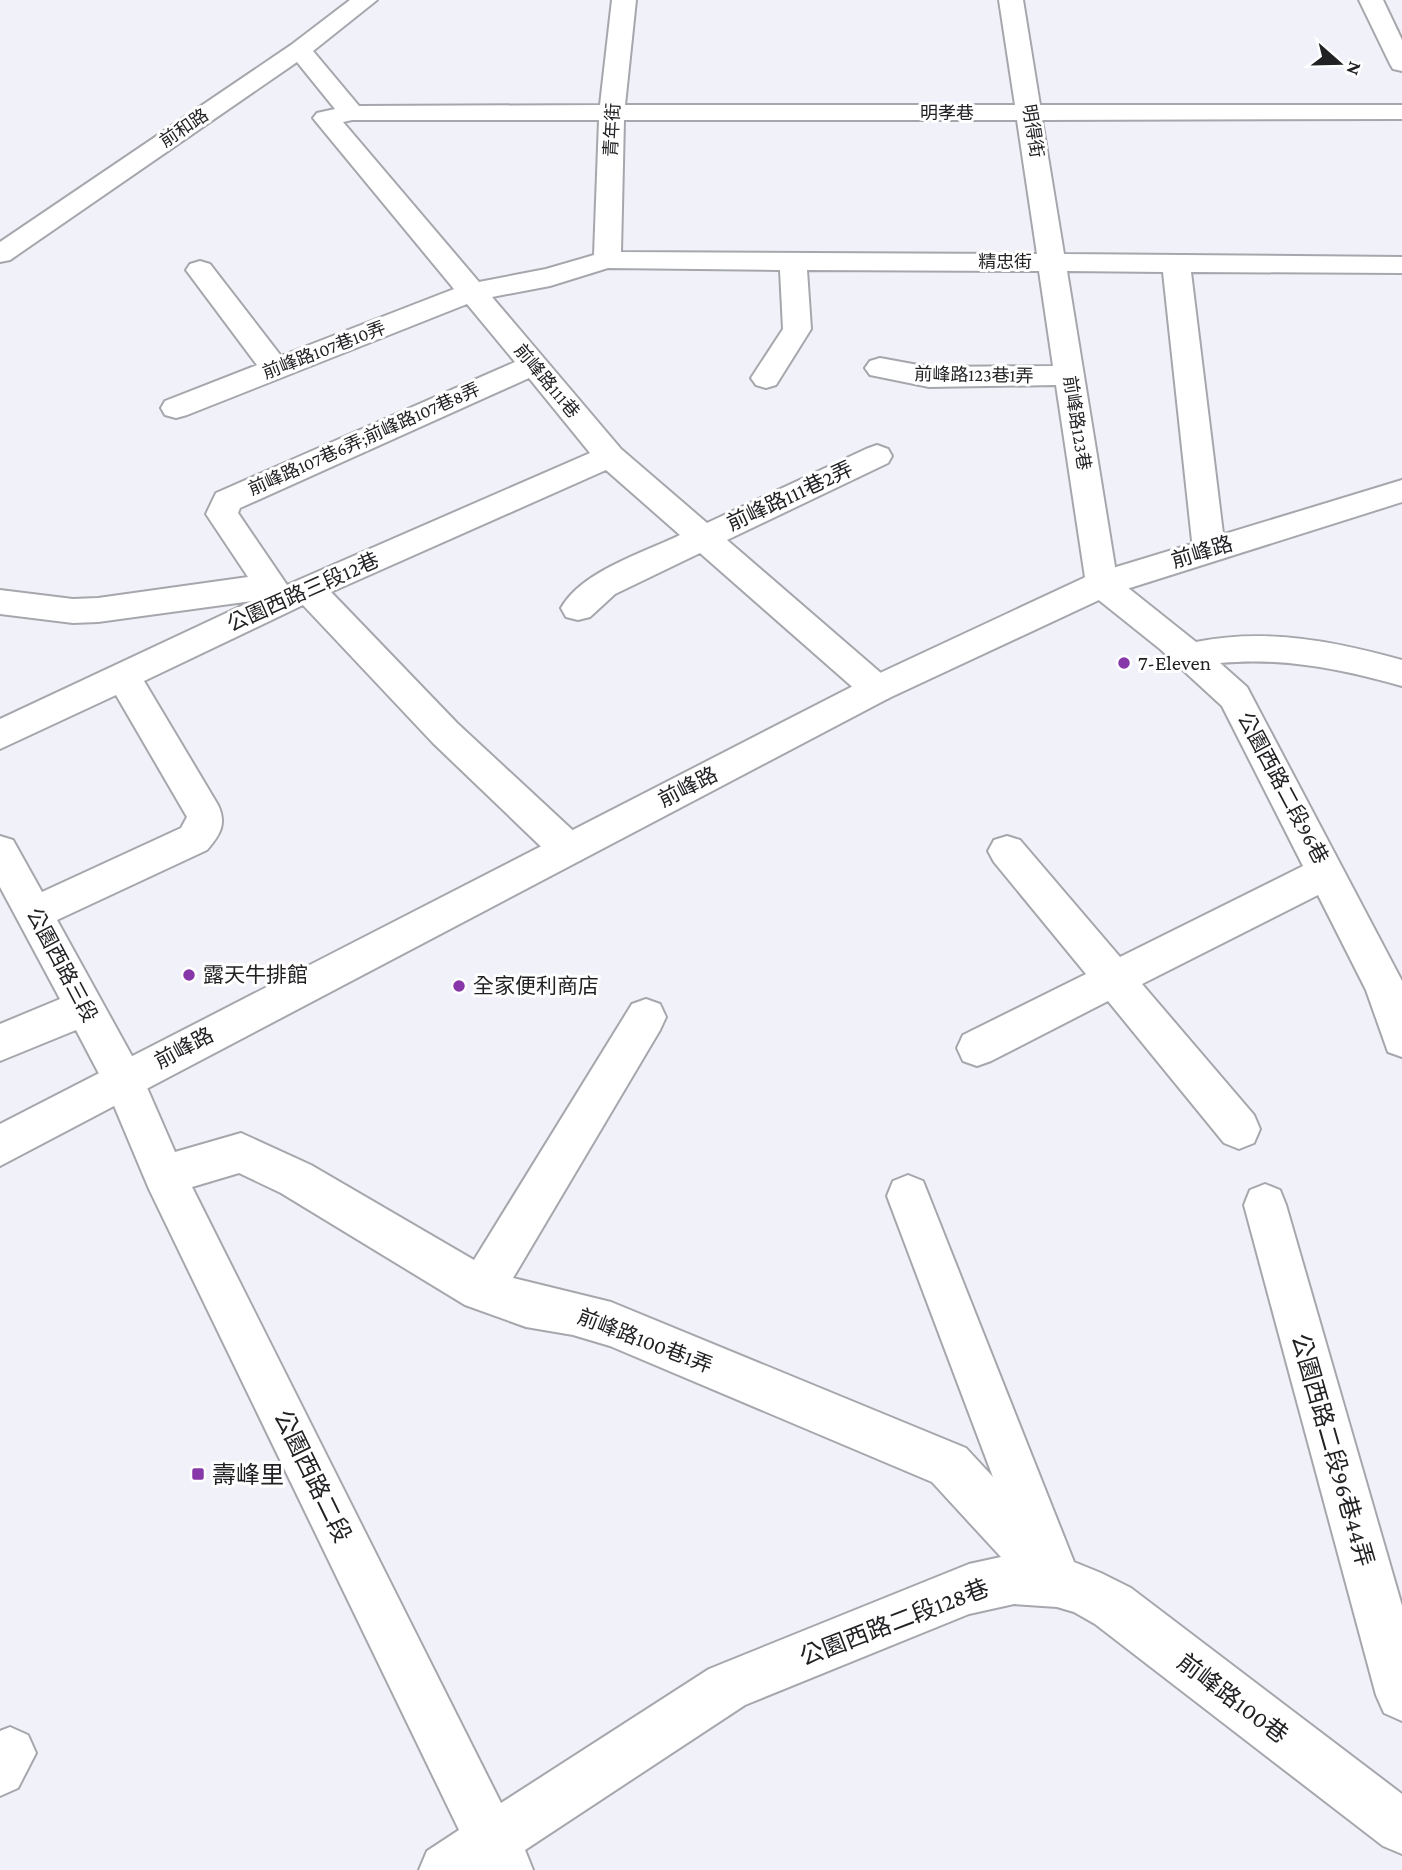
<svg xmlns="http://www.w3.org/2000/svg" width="1402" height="1870" font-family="'Crimson Pro','Noto Sans TC',serif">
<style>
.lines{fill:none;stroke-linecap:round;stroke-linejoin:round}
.minor-casing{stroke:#a6a7ad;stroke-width:4}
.major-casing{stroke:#a6a7ad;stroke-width:4}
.minor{fill:#fff;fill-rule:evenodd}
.major{fill:#fff;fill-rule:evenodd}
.poi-dot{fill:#8737a7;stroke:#fff;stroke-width:2.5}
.labels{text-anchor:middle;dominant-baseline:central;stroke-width:6;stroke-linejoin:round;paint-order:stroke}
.far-street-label{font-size:18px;fill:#222225;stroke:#fff}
.street-label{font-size:21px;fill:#222225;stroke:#fff}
.poi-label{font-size:21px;fill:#222225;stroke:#fff;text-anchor:start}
.near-street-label{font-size:24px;fill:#222225;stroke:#fff}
.near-poi-label{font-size:24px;fill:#222225;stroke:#fff;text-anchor:start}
</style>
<rect width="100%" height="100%" fill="#f1f2f9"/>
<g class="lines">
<g class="minor-casing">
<g id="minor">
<path d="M350,0H377L313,51L359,106L600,105L612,0H636L625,105H1015L999,0H1023L1040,105H1402V119L1042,120L1064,254L1402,257V273L1191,272L1225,550L1220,558L1209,562L1198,558L1193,550L1163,272L1067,271L1117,579L1196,642C1267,628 1333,641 1402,660V686C1341,669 1283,657 1220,663L1247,687L1402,981V1057L1388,1052L1366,990L1318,895L1142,984L1254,1115L1260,1129L1254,1143L1239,1149L1224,1143L1108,1001L991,1061L977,1066L963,1061L957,1048L963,1035L1086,974L994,862L988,851L994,840L1007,836L1020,840L1120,957L1303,866L1222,706L1160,649L1090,593L1086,584L1056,385L929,387L870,375L865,368L870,361L880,358L929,367L1053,366L1039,271L807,270L811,329L776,385L766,388L756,385L751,378L783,329L780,270L608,268L550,286L492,297L621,449L707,523L866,449L877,445L888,449L892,456L888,463L727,540L889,680L894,689L889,698L877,702L865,698L700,553L615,594L590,617L578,620L566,617L561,608C582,571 643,553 680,535L606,470L331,592L457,723L581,838L587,849L581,860L568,864L555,860L433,743L303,605L144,681L218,805C227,824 220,835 207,850L57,920L138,1067L175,1152L241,1133L311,1165L474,1260L632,1004L646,999L660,1004L666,1017L660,1030L513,1278L611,1302L966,1448L993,1477L887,1196L893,1181L908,1175L923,1181L1074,1562L1101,1573L1131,1588L1402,1794V1854L1383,1846L1095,1624L1074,1612L1057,1607L1014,1604L969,1614L745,1705L525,1850L533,1870H419L427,1851L459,1830L149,1189L107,1089L76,1030L0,1061V1024L60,999L0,887V836L13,840L42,892L181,828L187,817L116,695L0,749V719L252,601L98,622L73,623L0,614V590L73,599L98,598L248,577L206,514L216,493L515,362L467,304L187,415L176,418L165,415L161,408L165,401L257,365L186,270L190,264L200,261L210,264L281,356L454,289L317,123L313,118L317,113L335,109L297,62L10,260L0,262V242L291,45ZM352,120H599L594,255L546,269L479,282L343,122ZM624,120H1017L1037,254L621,252ZM529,378L590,453L287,585L238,513L240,508ZM239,1173L281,1193L465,1305L526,1327L573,1335L610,1346L932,1482L1001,1557L969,1564L709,1669L501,1803L192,1187Z"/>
<path d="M1359,0H1383L1402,40V71L1393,69L1390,64Z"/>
<path d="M1265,1184L1280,1190L1286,1205L1402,1606V1721L1384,1713L1376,1695L1244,1205L1250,1190Z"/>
<path d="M10,1727L28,1735L36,1753L18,1788L0,1796V1731Z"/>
</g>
</g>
<g class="major-casing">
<path id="major" d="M1402,480V502L1114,593L889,698L0,1166V1124L865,680L1090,575Z"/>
</g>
<use href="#minor" class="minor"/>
<use href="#major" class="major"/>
</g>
<g class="poi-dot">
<circle cx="1124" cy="663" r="7"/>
<circle cx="189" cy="975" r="7"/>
<circle cx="459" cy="986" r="7"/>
<rect x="191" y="1467" width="14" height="14" rx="3.5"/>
</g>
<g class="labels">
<g class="far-street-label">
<text x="947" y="113">明孝巷</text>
<text transform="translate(184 128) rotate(-34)">前和路</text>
<text transform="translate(612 130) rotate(-87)">青年街</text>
<text transform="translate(1033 131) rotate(81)">明得街</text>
<text x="1005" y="262">精忠街</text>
<text transform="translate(324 350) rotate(-21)">前峰路107巷10弄</text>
<text transform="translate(974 375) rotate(1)">前峰路123巷1弄</text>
<text transform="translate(547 381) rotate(50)">前峰路111巷</text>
<text transform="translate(1077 423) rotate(81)">前峰路123巷</text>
<text transform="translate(364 439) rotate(-24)">前峰路107巷6弄;前峰路107巷8弄</text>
</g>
<g class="street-label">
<text transform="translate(790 496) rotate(-25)">前峰路111巷2弄</text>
<text transform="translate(1202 552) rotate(-17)">前峰路</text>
<text transform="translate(303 592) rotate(-24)">公園西路三段12巷</text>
<text transform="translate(688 787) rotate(-27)">前峰路</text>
<text transform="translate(1283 788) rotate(62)">公園西路二段96巷</text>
<text transform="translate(62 965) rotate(62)">公園西路三段</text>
<text transform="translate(184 1048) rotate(-28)">前峰路</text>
<text transform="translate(645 1341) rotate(21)">前峰路100巷1弄</text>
</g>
<g class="poi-label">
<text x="1138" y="663">7-Eleven</text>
<text x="203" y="975">露天牛排館</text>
<text x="473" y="986">全家便利商店</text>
</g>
<g class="near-street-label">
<text transform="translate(1333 1450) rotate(74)">公園西路二段96巷44弄</text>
<text transform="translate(313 1476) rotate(64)">公園西路二段</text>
<text transform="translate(894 1622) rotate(-21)">公園西路二段128巷</text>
<text transform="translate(1233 1698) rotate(37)">前峰路100巷</text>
</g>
<g class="near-poi-label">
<text x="212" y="1474">壽峰里</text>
</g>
</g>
<g transform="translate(1339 63) rotate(110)" stroke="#ffffff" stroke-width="5" paint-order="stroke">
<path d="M0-5L12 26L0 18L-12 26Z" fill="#222225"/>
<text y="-10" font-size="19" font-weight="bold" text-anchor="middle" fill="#222225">N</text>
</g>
</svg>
